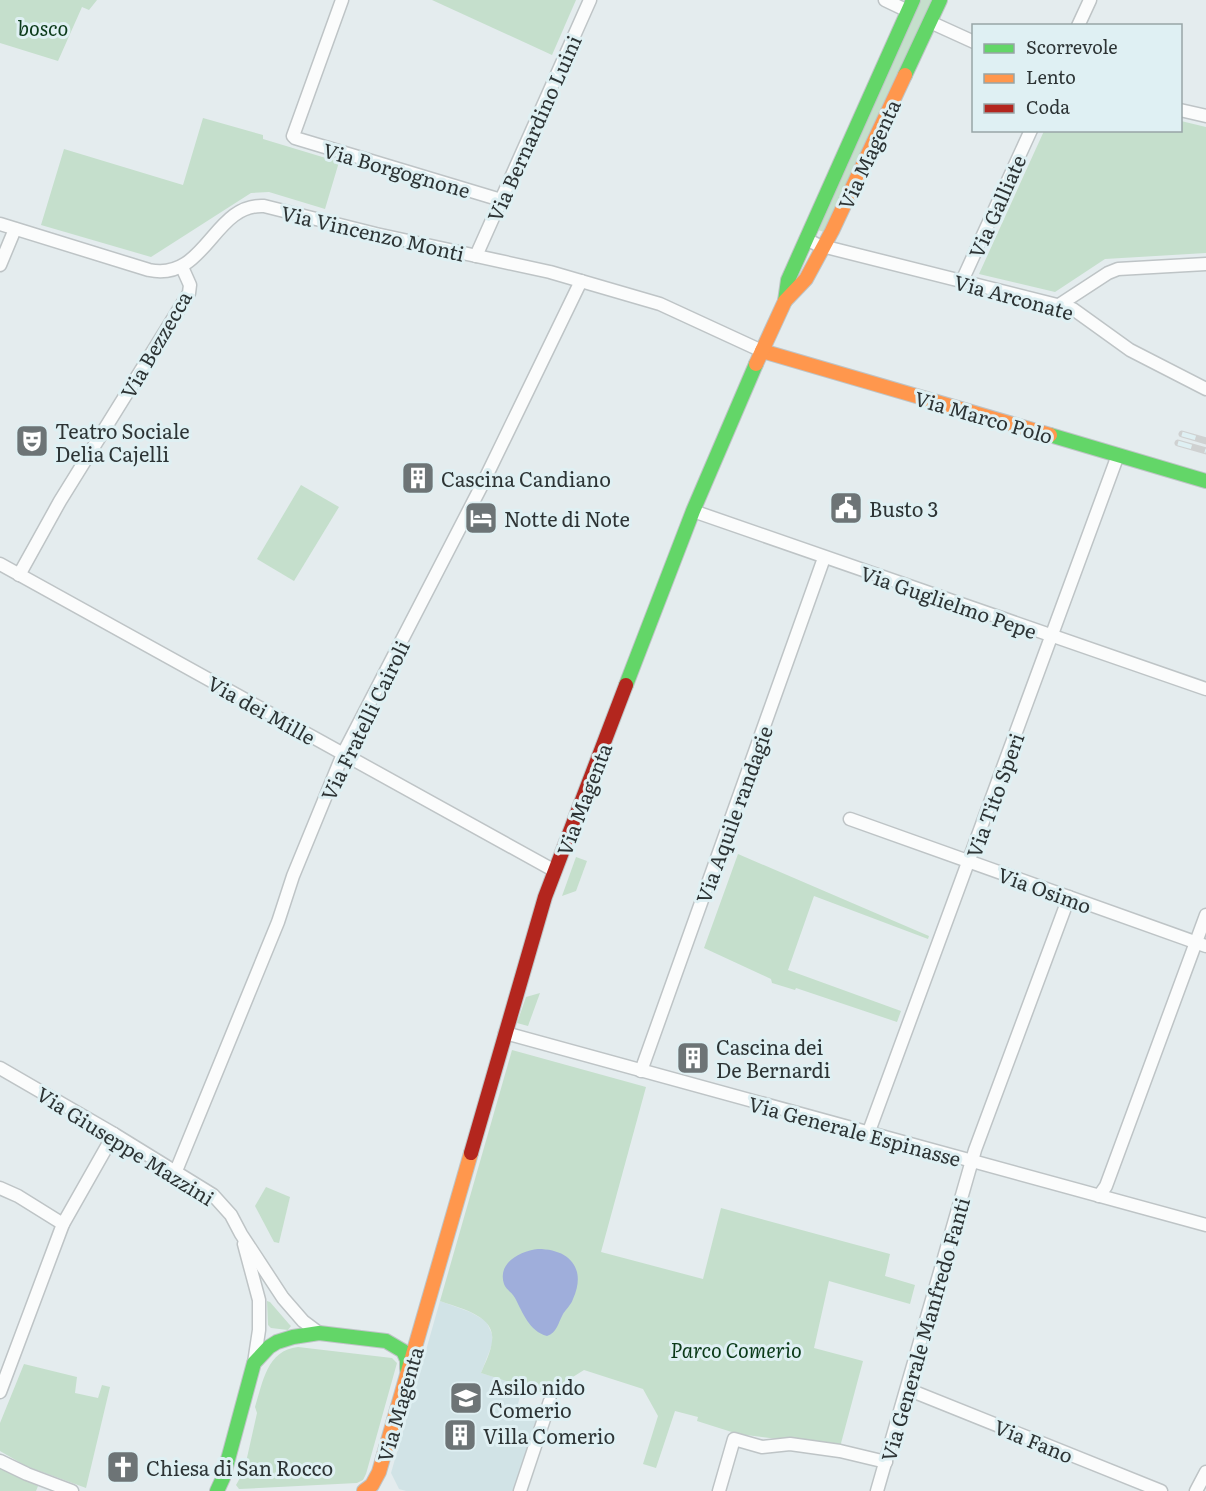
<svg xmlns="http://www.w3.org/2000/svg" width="1206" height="1491" font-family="Literata,serif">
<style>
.built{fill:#d1e3e6}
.green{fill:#c5dfcc}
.water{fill:#9faedb}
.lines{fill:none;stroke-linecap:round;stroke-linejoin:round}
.street-casing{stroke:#bec4c6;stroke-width:15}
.fast-casing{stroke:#bec4c6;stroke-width:16}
.slow-casing{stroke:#bec4c6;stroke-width:16}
.jam-casing{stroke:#bec4c6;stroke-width:16}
.street{stroke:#fbfcfc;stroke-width:12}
.fast{stroke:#63d668;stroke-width:14}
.slow{stroke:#ff974d;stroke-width:14}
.jam{stroke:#b3261e;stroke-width:14}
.rail-casing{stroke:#cfd1d1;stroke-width:7}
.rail{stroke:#dff0f3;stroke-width:4.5;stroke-dasharray:14;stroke-linecap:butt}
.labels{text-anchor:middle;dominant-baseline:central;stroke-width:6;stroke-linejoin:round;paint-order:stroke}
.park-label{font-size:20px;font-style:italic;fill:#0a3918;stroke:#dff0f3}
.street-label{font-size:20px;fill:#2d3435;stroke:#dff0f3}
.poi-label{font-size:20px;fill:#2d3435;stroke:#dff0f3;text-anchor:start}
</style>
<rect width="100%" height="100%" fill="#e4ecee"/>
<path class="built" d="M440,1301L470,1312L486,1321L492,1334L493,1342L481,1373L523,1386L516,1411L539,1419L513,1491H406L399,1489L391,1473Z"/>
<g class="green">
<path d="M0,0H97L89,10L82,7L58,61L0,43Z"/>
<path d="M432,0H576L552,55Z"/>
<path d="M920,0H932L824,232L818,230Z"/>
<path d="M203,118L263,135V139L339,162L325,209L269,192L251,193L151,257L41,225L64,149L183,185Z"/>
<path d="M1181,121L1206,127V253L1105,259L1055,292L979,274L1044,131L1180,130Z"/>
<path d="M301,485L339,507L294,581L257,559Z"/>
<path d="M738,854L929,936L928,939L814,896L788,970L901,1011L897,1022L796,988L795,990L772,983L771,979L704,948Z"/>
<path d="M576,857L587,861L576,891L562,896Z"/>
<path d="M540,993L528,1026L517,1023L526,997Z"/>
<path d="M512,1050L646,1087L601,1252L703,1279L721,1208L890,1254L885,1276L915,1285L910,1304L829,1281L814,1348L863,1361L840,1447L738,1434L697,1421L698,1417L675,1411L656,1468L643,1464L658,1416L643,1389L584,1370L560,1385L556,1397L481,1373C485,1363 491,1352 492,1341C496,1315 458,1308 440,1301Z"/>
<path d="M266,1187L290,1197L279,1243L274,1242L255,1206Z"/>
<path d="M267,1301L270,1302L289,1324L291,1326L288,1330L271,1328L268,1325Z"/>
<path d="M298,1347L392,1358L397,1363L366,1474L363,1480L357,1483L239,1489L236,1485L244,1471L257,1413L255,1407C263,1382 267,1350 298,1347Z"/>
<path d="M24,1364L77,1377L75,1393L98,1398L102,1385L110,1387L86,1488L26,1466L0,1451V1423Z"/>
<path d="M0,1468L38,1486L36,1491H0Z"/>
</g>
<path class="water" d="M538,1249C569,1249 587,1268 573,1299C571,1305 566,1309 563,1314C558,1323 557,1333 547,1336C529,1331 523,1313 515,1298C512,1292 506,1290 504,1284C497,1262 521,1251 538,1249Z"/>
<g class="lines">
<g class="street-casing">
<g id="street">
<path d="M342,0L293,136L295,138L501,200"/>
<path d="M885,0L908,11"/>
<path d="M930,22L974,42"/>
<path d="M1078,26L1090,0"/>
<path d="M1180,110L1206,116"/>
<path d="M0,224L149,270C206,282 213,203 264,206L376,234L550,272L660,304L762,351"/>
<path d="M806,239L818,245L1073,309L1130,350L1206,389"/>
<path d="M476,256L590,0"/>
<path d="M0,265L15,229"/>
<path d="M962,281L1031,130"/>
<path d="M1059,305L1108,273L1118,269L1206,264"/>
<path d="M693,511L1206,689"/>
<path d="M0,564L555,871"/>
<path d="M19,575L60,501L189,293L190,285L182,267"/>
<path d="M850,819L1206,946"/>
<path d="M505,1033L1206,1225"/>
<path d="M0,1068L114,1134L213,1195L231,1215L241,1234L283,1298L303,1321L319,1333"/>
<path d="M641,1071L824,558"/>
<path d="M868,1134L1118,455"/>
<path d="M176,1171L278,922L293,876L343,754L483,483L581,281"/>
<path d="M0,1188L18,1196L63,1224"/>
<path d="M1099,1196L1106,1186L1206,915"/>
<path d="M244,1244L259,1300V1330L254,1363"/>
<path d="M907,1389L1161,1491"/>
<path d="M0,1392L63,1224L114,1134"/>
<path d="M0,1461L27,1474L72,1491"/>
<path d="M520,1491L550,1401"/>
<path d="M719,1491L734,1439L762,1447L790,1444L840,1451L886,1462"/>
<path d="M877,1491L975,1150L1069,897"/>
<path d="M1196,1491L1206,1472"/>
</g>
</g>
<g class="fast-casing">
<g id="fast">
<path d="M905,75L940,0"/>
<path d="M785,301L788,280L913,0"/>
<path d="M1050,435L1206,481"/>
<path d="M626,685L693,511L756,364"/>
<path d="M217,1491L223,1478L254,1363L269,1347L277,1342L293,1337L319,1333L386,1341L403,1351L407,1360V1369"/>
</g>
</g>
<g class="slow-casing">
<g id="slow">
<path d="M762,351L1050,435"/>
<path d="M756,364L785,301L806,279L832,231L905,75"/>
<path d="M364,1491L372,1485L379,1472L471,1153"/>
</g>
</g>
<g class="jam-casing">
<path id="jam" d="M471,1153L545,897L626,685"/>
</g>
<use href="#street" class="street"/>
<use href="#fast" class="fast"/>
<use href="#slow" class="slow"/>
<use href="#jam" class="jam"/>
<g class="rail-casing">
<g id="rail">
<path d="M1182,434L1206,441"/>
<path d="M1178,443L1206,451"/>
</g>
</g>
<use href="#rail" class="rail"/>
</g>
<defs>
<g id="theatre-square" transform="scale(1.725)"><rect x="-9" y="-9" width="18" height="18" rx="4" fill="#6d7476" stroke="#dff0f3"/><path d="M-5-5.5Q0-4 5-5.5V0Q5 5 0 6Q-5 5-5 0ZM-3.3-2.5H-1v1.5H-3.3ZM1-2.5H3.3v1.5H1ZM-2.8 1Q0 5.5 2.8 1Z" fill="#fff"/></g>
<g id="building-square" transform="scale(1.725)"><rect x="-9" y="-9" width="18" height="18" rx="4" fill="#6d7476" stroke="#dff0f3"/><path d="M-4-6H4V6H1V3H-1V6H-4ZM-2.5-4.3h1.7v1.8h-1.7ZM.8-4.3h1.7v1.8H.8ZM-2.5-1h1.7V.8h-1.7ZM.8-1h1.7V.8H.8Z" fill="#fff"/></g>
<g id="civic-square" transform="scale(1.725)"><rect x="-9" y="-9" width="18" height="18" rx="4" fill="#6d7476" stroke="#dff0f3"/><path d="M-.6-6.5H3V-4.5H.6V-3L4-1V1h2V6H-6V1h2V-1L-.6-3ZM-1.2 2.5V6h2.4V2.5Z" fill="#fff"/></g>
<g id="hotel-square" transform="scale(1.725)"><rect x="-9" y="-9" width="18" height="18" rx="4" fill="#6d7476" stroke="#dff0f3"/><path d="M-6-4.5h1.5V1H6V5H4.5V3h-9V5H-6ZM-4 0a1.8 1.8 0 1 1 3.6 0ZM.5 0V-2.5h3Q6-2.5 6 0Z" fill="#fff"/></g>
<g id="school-square" transform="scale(1.725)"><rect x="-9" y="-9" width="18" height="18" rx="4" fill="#6d7476" stroke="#dff0f3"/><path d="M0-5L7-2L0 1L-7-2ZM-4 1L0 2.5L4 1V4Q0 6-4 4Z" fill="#fff"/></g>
<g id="church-square" transform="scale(1.725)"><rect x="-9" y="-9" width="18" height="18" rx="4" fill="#6d7476" stroke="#dff0f3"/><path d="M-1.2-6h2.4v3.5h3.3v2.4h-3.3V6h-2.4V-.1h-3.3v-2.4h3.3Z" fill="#fff"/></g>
</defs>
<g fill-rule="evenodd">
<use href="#theatre-square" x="32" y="441"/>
<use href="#building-square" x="418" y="478"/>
<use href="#civic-square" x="846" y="508"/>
<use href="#hotel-square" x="481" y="518"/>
<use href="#building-square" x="693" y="1058"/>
<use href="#school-square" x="466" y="1398"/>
<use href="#building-square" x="460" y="1435"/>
<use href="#church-square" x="123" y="1467"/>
</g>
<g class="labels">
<g class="park-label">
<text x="43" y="27">bosco</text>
<text x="736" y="1349">Parco Comerio</text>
</g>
<g class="street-label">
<text transform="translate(533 128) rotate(-66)">Via Bernardino Luini</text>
<text transform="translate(868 154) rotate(-65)">Via Magenta</text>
<text transform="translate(397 169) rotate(16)">Via Borgognone</text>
<text transform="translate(996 206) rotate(-66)">Via Galliate</text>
<text transform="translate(373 232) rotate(13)">Via Vincenzo Monti</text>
<text transform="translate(1014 296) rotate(15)">Via Arconate</text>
<text transform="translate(155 344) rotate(-60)">Via Bezzecca</text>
<text transform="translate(984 416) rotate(16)">Via Marco Polo</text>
<text transform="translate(949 601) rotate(19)">Via Guglielmo Pepe</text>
<text transform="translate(262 709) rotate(29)">Via dei Mille</text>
<text transform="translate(364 720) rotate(-64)">Via Fratelli Cairoli</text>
<text transform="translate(994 795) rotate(-70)">Via Tito Speri</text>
<text transform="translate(583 799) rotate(-69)">Via Magenta</text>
<text transform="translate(733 814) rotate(-70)">Via Aquile randagie</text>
<text transform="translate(1045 889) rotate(20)">Via Osimo</text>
<text transform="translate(855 1130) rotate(15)">Via Generale Espinasse</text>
<text transform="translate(126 1145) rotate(32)">Via Giuseppe Mazzini</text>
<text transform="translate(924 1329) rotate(-74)">Via Generale Manfredo Fanti</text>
<text transform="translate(399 1404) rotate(-74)">Via Magenta</text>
<text transform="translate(1034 1440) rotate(22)">Via Fano</text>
</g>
<g class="poi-label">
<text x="55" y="430">Teatro Sociale<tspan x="55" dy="23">Delia Cajelli</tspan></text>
<text x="441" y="478">Cascina Candiano</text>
<text x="869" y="508">Busto 3</text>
<text x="504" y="518">Notte di Note</text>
<text x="716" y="1046">Cascina dei<tspan x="716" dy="23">De Bernardi</tspan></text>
<text x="489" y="1386">Asilo nido<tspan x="489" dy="23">Comerio</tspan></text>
<text x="483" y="1435">Villa Comerio</text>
<text x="146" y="1467">Chiesa di San Rocco</text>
</g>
</g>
<rect x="972" y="24" width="210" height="108" fill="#dff0f3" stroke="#98a5a7" stroke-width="1.5"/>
<rect x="984" y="44" width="30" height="9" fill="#63d668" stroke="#98a5a7" stroke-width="1.5"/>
<text x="1026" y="54" font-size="18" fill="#2d3435">Scorrevole</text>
<rect x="984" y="74" width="30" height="9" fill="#ff974d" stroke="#98a5a7" stroke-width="1.5"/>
<text x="1026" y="84" font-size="18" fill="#2d3435">Lento</text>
<rect x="984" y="104" width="30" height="9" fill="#b3261e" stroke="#98a5a7" stroke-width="1.5"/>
<text x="1026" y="114" font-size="18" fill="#2d3435">Coda</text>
</svg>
